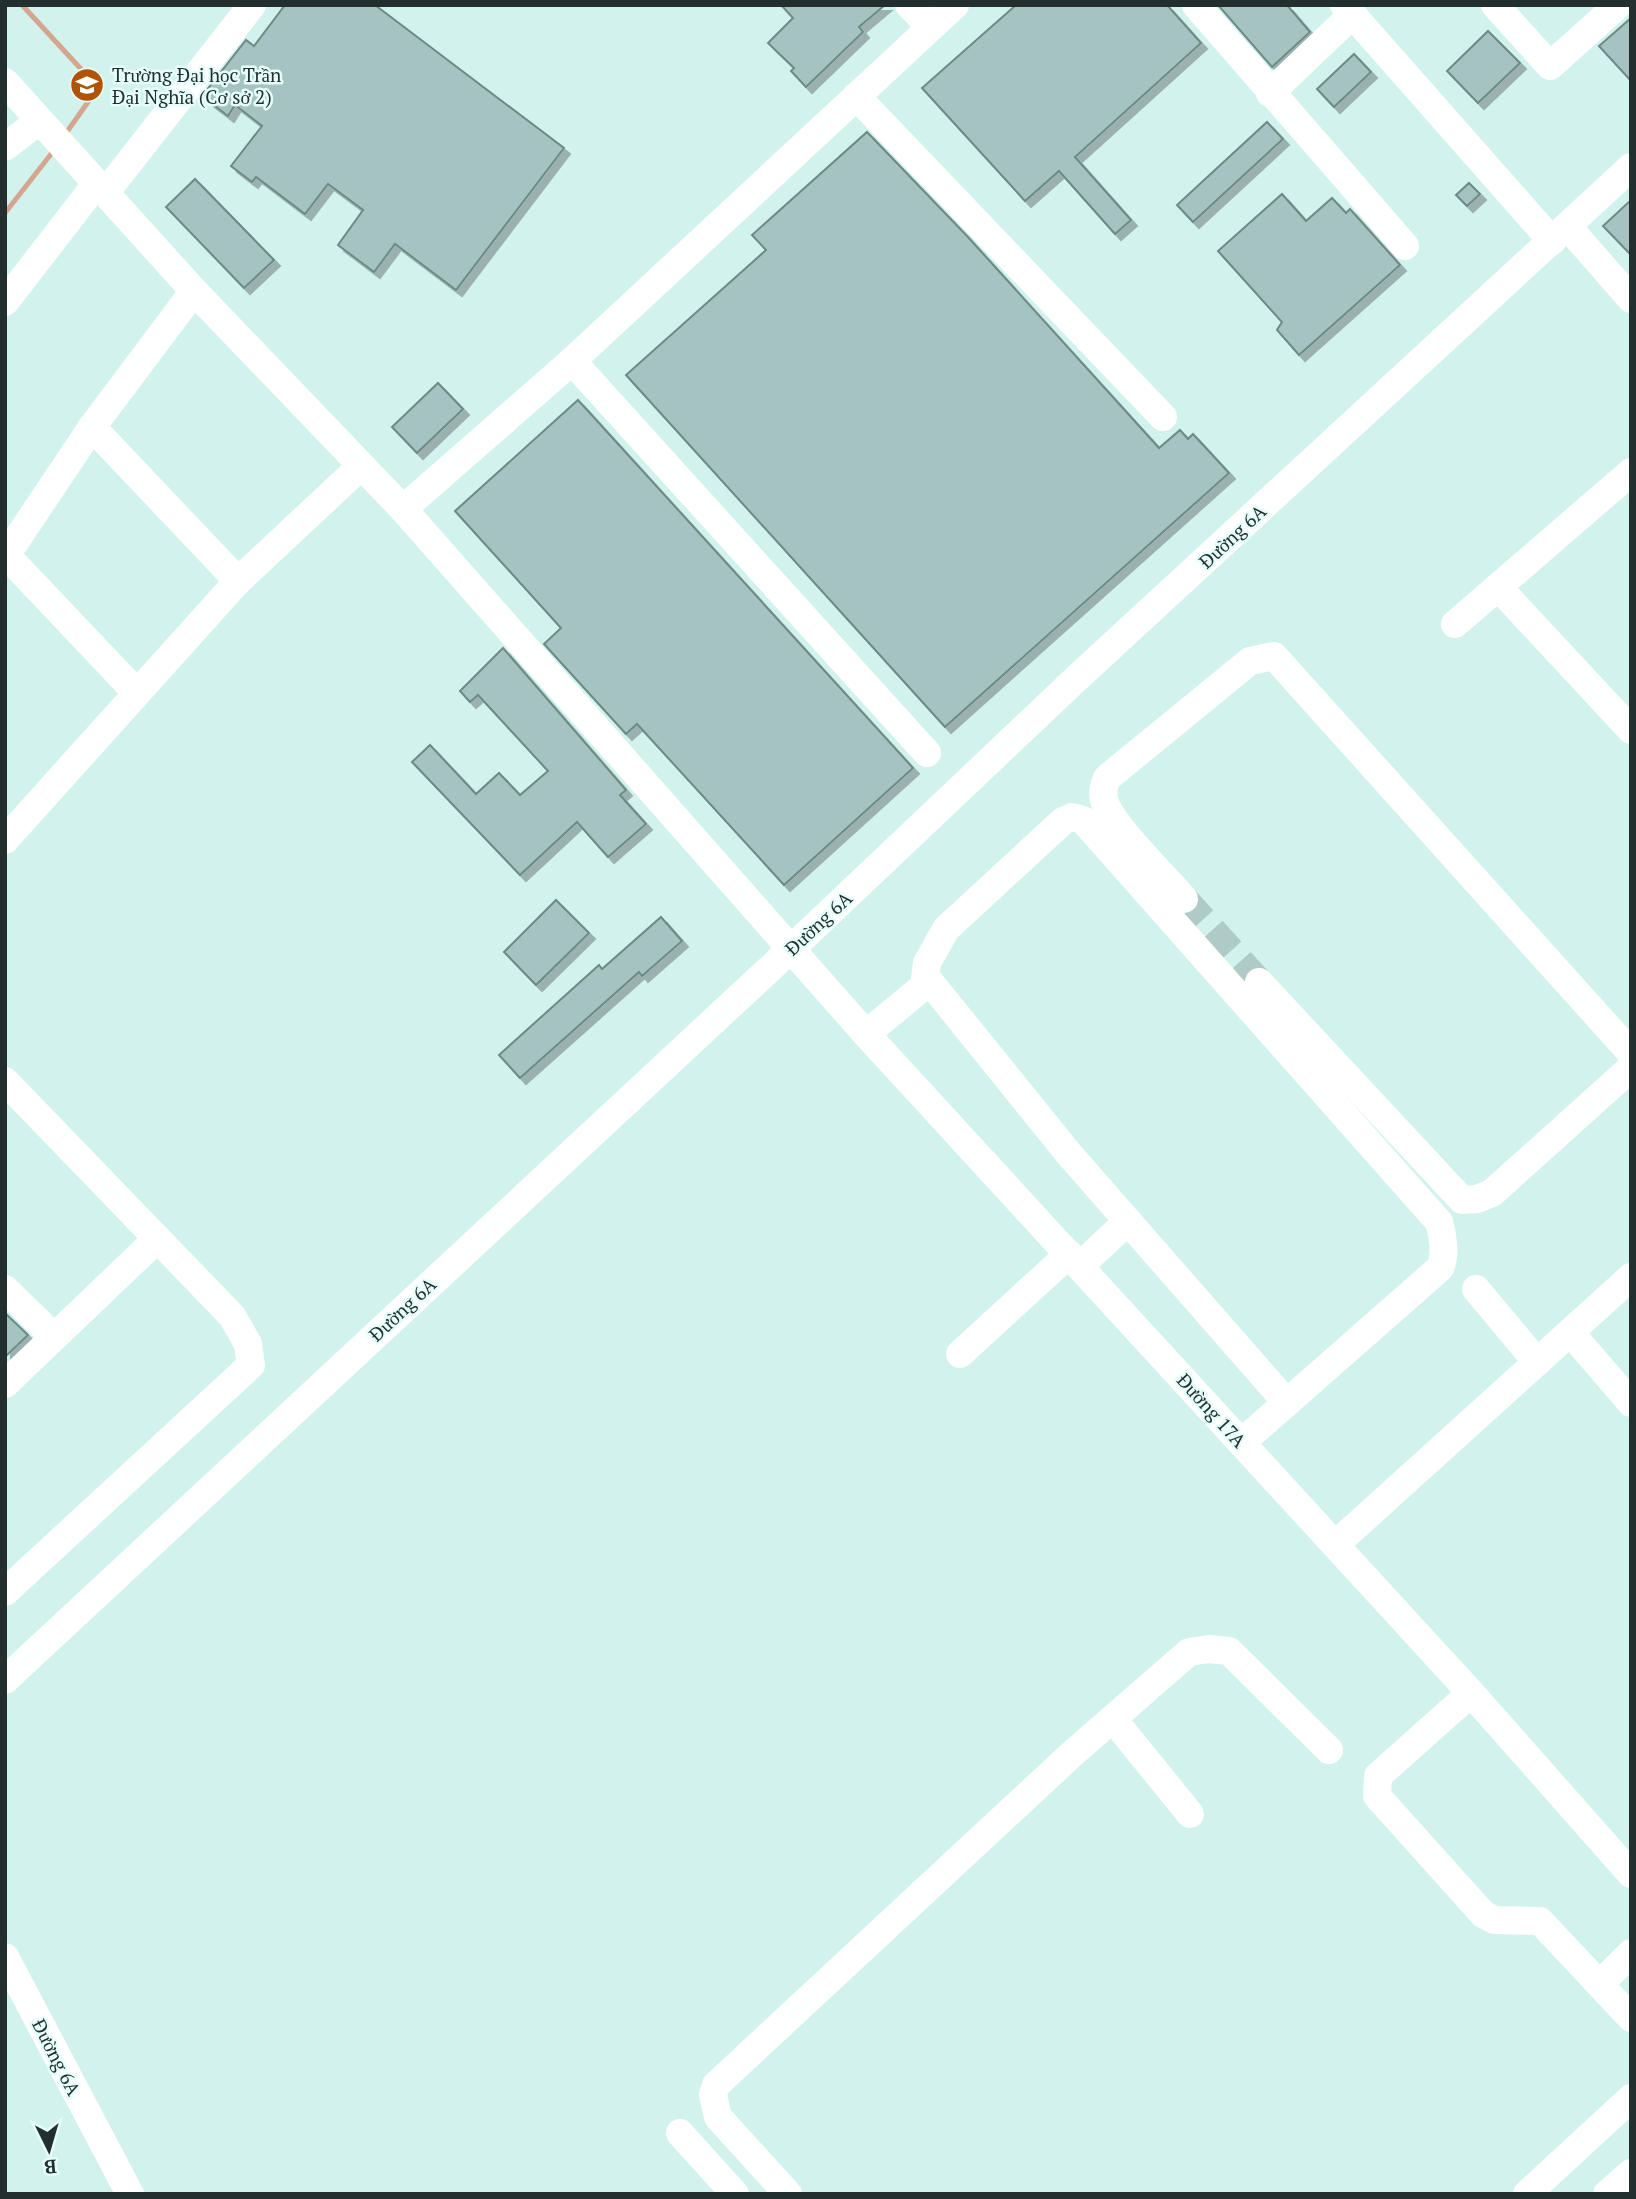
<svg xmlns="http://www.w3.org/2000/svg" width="1636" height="2199" font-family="'PT Serif',serif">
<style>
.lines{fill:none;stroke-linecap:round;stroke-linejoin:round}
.stream{stroke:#d4a68d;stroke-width:5}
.building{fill:#a5c3c0;stroke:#6d8a87;stroke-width:2;filter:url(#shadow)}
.minor-tunnel{stroke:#afcbc8;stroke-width:28;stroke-dasharray:28 14;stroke-linecap:butt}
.minor{stroke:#fff;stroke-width:28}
.labels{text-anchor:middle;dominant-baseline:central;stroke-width:5;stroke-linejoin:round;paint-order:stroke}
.poi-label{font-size:19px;fill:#232f2e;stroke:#e5fefb;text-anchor:start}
.street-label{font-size:19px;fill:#232f2e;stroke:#e5fefb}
</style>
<defs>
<filter id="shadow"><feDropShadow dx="6" dy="6" stdDeviation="0" flood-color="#0004"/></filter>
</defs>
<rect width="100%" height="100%" fill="#d2f2ee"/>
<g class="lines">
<g class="stream">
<path d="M22,5L93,82L88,102L64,136"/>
<path d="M5,213L55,149"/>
</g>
</g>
<g class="building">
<path d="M285,5H375L564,148L456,290L395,244L374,272L338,245L363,210L328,184L305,214L256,177L252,182L231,166L262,126L235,105L228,116L202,96L246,40L254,46Z"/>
<path d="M781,5H885L859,27L863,32L806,87L791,71L794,68L768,43L793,18Z"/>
<path d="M1016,5H1167L1201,43L1075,157L1131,220L1115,234L1059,171L1025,201L922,88Z"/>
<path d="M1218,5H1287L1310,32L1272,67Z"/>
<path d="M1631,18V81L1599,46Z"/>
<path d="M1488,31L1520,63L1478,103L1447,71Z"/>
<path d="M1354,54L1371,72L1334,107L1317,89Z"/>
<path d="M1267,122L1283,139L1193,222L1177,205Z"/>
<path d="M867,132L967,236L1159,448L1180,430L1188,439L1193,434L1229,473L945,727L626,375L766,250L752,235Z"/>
<path d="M195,179L274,260L244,288L166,207Z"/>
<path d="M1469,183L1480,194L1467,206L1456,195Z"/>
<path d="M1282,194L1306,221L1332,198L1346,213L1350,209L1400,265L1299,355L1277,330L1282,322L1218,251Z"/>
<path d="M1631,200V255L1603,226Z"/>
<path d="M438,383L463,409L417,453L392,427Z"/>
<path d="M578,400L913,768L784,885L637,724L626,734L544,644L561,628L455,511Z"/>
<path d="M503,648L626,790L620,795L646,824L608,857L577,822L520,875L412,762L430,745L476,794L499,773L520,795L548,771L478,695L470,702L460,691Z"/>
<path d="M556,900L589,933L536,985L504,952Z"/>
<path d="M661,917L682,941L642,976L639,972L520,1078L499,1055L599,965L602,969Z"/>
<path d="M5,1313L28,1335L5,1357Z"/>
</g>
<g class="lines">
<path class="minor-tunnel" d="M1184,899L1259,982"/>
<g class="minor">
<path d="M909,5L931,27"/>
<path d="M1196,5L1405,246"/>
<path d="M1344,5L1552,241"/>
<path d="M1495,5L1550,66L1618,5"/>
<path d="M5,82L194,291L403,509L866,1034L1471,1693L1631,1874"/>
<path d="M1270,93L1352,15"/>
<path d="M856,96L1163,417"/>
<path d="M5,147L39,121"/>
<path d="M106,192L252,5"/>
<path d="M1568,227L1631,299"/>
<path d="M5,302L97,183"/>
<path d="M572,361L927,753"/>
<path d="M92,427L238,581"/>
<path d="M403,509L572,361L955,5"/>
<path d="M5,554L135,691"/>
<path d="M5,557L92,427L194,291"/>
<path d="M1498,587L1631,730"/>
<path d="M1455,624L1631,472"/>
<path d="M5,840L238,581L360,467"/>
<path d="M1184,899C1165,876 1111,825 1104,800C1102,792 1104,786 1107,778L1250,661L1274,656L1631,1053"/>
<path d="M926,977L1069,1154L1287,1403"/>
<path d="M1259,982L1462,1200L1477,1199L1492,1193L1631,1068"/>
<path d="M866,1034L924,986L927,963L946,929L1063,821L1072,817L1083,820L1439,1222C1443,1235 1446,1255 1440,1268L1241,1443"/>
<path d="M5,1081L232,1316L248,1344L251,1365L5,1592"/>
<path d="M1081,1265L1128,1221"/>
<path d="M5,1289L54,1337"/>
<path d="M1476,1289L1537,1362"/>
<path d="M1570,1332L1631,1403"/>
<path d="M960,1354L1069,1254"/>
<path d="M5,1384L157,1239"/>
<path d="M1336,1544L1631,1277"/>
<path d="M5,1680L792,948L1077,678L1631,167"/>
<path d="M1471,1693L1378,1776L1377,1796L1483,1914L1494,1920L1540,1921L1631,2018"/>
<path d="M1113,1719L1190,1814"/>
<path d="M5,1957L130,2194"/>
<path d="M1600,1984L1631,1953"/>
<path d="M680,2133L735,2194"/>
<path d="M788,2194L718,2117L713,2095L716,2085L1072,1754L1189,1652L1209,1649L1229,1651L1329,1750"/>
<path d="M1527,2194L1631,2098"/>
<path d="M1607,2194L1631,2173"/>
</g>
</g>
<defs>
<g id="school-disc" transform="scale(1.75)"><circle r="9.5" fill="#b25303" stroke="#e5fefb"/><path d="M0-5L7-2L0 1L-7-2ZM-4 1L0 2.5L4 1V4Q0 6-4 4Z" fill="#fff"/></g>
</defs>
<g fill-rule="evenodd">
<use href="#school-disc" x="87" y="85"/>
</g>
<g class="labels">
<g class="poi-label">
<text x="112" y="74">Trường Đại học Trần<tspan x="112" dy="22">Đại Nghĩa (Cơ sở 2)</tspan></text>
</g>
<g class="street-label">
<text transform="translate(1232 536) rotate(-43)">Đường 6A</text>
<text transform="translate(818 923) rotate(-43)">Đường 6A</text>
<text transform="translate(402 1309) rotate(-43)">Đường 6A</text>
<text transform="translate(1212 1410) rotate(48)">Đường 17A</text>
<text transform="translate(57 2057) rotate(63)">Đường 6A</text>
</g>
</g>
<rect width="1636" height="2199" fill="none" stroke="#232f2e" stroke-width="14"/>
<g transform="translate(49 2150) rotate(175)" stroke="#e5fefb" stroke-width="5" paint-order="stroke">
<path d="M0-5L12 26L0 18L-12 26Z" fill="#232f2e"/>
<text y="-10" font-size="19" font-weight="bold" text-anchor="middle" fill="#232f2e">B</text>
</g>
</svg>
